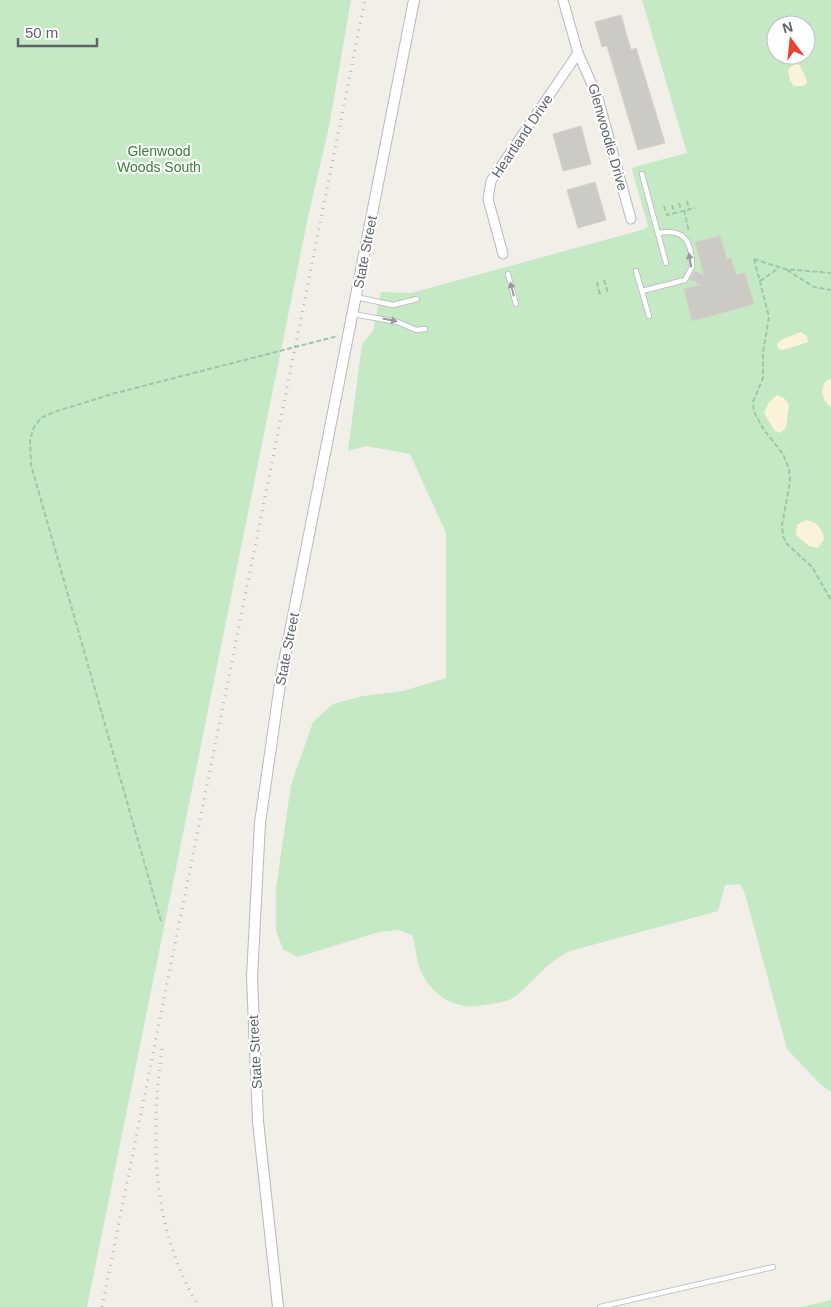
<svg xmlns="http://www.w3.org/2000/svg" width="831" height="1307" font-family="Arial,sans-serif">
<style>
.green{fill:#c5e8c5;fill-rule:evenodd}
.sand{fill:#fbf3d9}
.building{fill:#cccac5;stroke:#d6d1c6}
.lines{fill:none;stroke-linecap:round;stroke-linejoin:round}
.service-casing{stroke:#b5b8bc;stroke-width:6}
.minor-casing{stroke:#b5b8bc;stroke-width:11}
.tertiary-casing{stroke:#b5b8bc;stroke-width:12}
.path{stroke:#9cc7a9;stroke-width:2;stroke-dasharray:5 2.5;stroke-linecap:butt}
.service{stroke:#fff;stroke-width:4.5}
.minor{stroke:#fff;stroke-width:9}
.tertiary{stroke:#fff;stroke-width:10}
.rail{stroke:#b6b7b8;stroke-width:3;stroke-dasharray:1 6;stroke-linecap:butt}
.oneway{fill:#979a9d}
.labels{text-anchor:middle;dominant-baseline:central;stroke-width:4;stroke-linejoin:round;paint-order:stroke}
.street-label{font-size:14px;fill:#5f6368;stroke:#fff}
.park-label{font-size:14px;fill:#348238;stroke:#fff}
</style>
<rect width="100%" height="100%" fill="#f1efe8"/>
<g class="green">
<path d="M0,0H351L329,127L308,217L87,1307H0Z"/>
<path d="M642,0H831V1092L820,1084L787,1049L745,894L740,884L725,885L718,911L570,951C543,964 536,981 514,997C507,1003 493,1003 484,1005C456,1011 431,996 420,969C416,959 416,946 412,935L398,930L379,932L298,957L283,949L276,931V888L291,785L313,722L333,704L363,696L403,691L446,678V533L410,454L366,446L348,451L362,344L373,331L381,292L411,293L645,229L648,226L632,170L634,167L687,153ZM776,25H806V55H776Z"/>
<path d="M831,1300V1307H801Z"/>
</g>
<g class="sand">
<path d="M794,64L800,65C802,71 807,78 807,83L804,86H794L790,81L788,70Z"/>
<path d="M800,332L807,336L808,342L783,350L778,349L777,344L781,340Z"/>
<path d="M831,378V407C821,401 818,383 831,378Z"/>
<path d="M777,395L784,398L789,405L786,428L780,433L774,430L764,413L769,402Z"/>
<path d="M806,520C817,521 822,529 824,539L818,548L809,546L796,535L797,525Z"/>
</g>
<g class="building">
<path d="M621,15L631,50L636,48L665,143L638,150L607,46L602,47L595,22Z"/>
<path d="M581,126L591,164L563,171L553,134Z"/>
<path d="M595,182L606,220L578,228L567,190Z"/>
<path d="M720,236L727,259L731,258L736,275L745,273L754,304L692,321L684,289L701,285L690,279L695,271L704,276L695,242Z"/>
</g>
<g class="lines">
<g class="service-casing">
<g id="service">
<path d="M642,174L666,263"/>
<path d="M636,271L649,316"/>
<path d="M508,274L516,304"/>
<path d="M642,291L685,280L692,267C692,242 685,228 658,233"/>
<path d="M356,297L393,305L417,299"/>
<path d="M353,314L398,322L416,330L425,329"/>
<path d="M600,1307L773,1267"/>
</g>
</g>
<g class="minor-casing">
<g id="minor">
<path d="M563,0L578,53L598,98L631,219"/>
<path d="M503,254L488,199L491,181L578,53"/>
</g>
</g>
<g class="tertiary-casing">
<path id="tertiary" d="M278,1307L258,1121L252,977L260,823L281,677L414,0"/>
</g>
<g class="path">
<path d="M687,201L689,209"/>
<path d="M679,203L681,210"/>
<path d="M672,205L674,212"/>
<path d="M664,206L667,215L695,208"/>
<path d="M684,210L689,232"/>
<path d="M754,259L769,317L763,352V378L753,402L754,412L764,430L783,454L789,469L790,482L782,525L783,536L787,544L812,567L831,600"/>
<path d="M754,259L785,269L831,273"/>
<path d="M787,270L814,287L831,290"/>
<path d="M604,280L608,293"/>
<path d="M760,281L779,268"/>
<path d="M597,282L600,295"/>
<path d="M161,921L31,465L30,439L34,427L41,418L54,412L112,394L338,336"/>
</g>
<use href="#service" class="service"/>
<use href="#minor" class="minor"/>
<use href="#tertiary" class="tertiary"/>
<g class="rail">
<path d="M162,1049C150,1137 151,1228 199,1307"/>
<path d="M102,1307L365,0"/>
</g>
</g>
<defs><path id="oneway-solid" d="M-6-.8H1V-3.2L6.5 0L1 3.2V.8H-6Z" transform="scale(1.25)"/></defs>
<g class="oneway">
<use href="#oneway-solid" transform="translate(690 260) rotate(-100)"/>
<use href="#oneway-solid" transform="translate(512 289) rotate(-105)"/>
<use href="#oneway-solid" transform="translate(390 320) rotate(11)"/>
</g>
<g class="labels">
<g class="street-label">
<text transform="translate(522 136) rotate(-56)">Heartland Drive</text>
<text transform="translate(608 137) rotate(74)">Glenwoodie Drive</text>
<text transform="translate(365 252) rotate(-79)">State Street</text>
<text transform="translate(287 649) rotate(-79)">State Street</text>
<text transform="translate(255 1052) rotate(-93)">State Street</text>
</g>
<g class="park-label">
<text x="159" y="151">Glenwood<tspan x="159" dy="16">Woods South</tspan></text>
</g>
</g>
<g transform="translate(791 40) rotate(345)"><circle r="24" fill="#ffffff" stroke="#bfc1c3"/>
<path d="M0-4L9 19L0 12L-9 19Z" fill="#ea4335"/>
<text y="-8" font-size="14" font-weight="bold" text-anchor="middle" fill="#5f6368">N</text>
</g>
<path d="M18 38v8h79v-8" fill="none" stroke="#5f6368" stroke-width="2.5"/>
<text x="25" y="38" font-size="15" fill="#5f6368" stroke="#ffffff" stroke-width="4" paint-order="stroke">50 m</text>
</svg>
